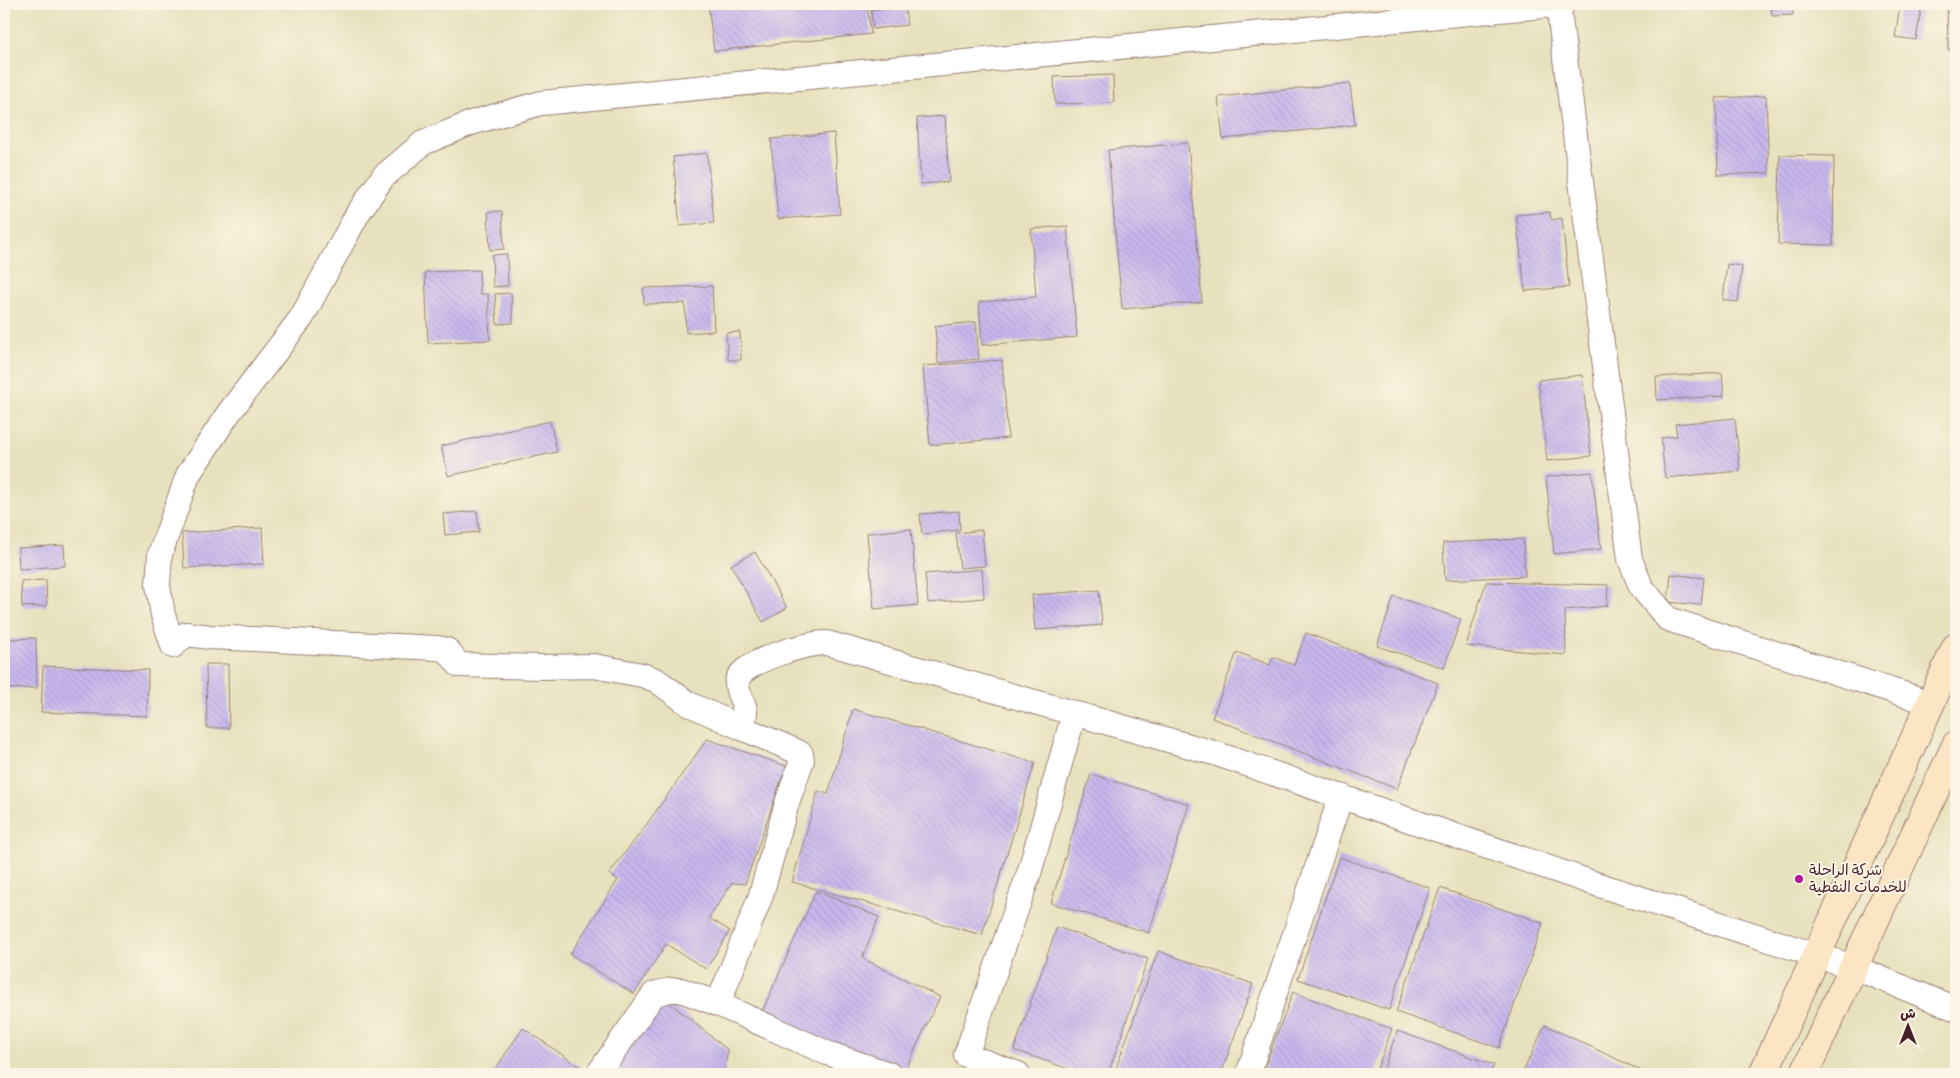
<svg xmlns="http://www.w3.org/2000/svg" width="1960" height="1078" font-family="Pangolin,'Playpen Sans Arabic',sans-serif">
<style>
.building{fill:url(#building-back-hatch)}
.lines{fill:none;stroke-linecap:round;stroke-linejoin:round}
.street-casing{stroke:#998074;stroke-width:26}
.secondary-casing{stroke:#998074;stroke-width:30}
.street{stroke:#fff;stroke-width:24}
.secondary{stroke:#fce5c4;stroke-width:28}
.poi-dot{fill:#b5179e;stroke:#fcf5e5;stroke-width:2}
.labels{text-anchor:middle;dominant-baseline:central;stroke-width:4;stroke-linejoin:round;paint-order:stroke}
.poi-label{font-size:15px;fill:#4a1f2b;stroke:#fcf5e5;text-anchor:start}
</style>
<defs>
<pattern id="building-back-hatch" width="6" height="6" patternUnits="userSpaceOnUse" patternTransform="scale(1.25)"><rect width="6" height="6" fill="#c8b8ee"/><path d="M-1 5l2 2M0 0l6 6M5-1l2 2" fill="none" stroke="#ad9ecc"/></pattern>
</defs>
<rect width="100%" height="100%" fill="#fcf5e5"/>
<filter id="ink" filterUnits="userSpaceOnUse"><feTurbulence type="fractalNoise" baseFrequency=".02" numOctaves="2"/><feDisplacementMap in="SourceGraphic" scale="10" xChannelSelector="R" yChannelSelector="G"/><feConvolveMatrix kernelMatrix="1 2 1 2 8 2 1 2 1" color-interpolation-filters="sRGB"/></filter>
<filter id="wash" filterUnits="userSpaceOnUse"><feTurbulence type="fractalNoise" baseFrequency=".0096" numOctaves="4" result="noise"/><feDisplacementMap in="SourceGraphic" scale="20" xChannelSelector="R" yChannelSelector="G"/><feGaussianBlur stdDeviation="1.12" result="paint"/><feColorMatrix in="noise" values="0 0 0 0 0 0 0 0 0 0 0 0 0 0 0 0 0 1.4 0 .05"/><feComposite in="paint" operator="in"/></filter>
<g filter="url(#wash)">
<rect width="100%" height="100%" fill="#e8e1be"/>
<g id="blocks">
<g class="building">
<path d="M708,4H867L871,34L714,51Z"/>
<path d="M1771,4H1793V15L1772,16Z"/>
<path d="M1900,4H1922L1916,40L1895,37Z"/>
<path d="M1947,4H1956V51L1948,50Z"/>
<path d="M905,6L907,25L873,29L871,10Z"/>
<path d="M1113,75L1114,103L1055,104L1054,77Z"/>
<path d="M1350,83L1355,125L1223,139L1218,97Z"/>
<path d="M1766,96L1769,173L1718,175L1716,98Z"/>
<path d="M945,116L949,182L921,184L917,118Z"/>
<path d="M834,133L840,214L778,219L771,139Z"/>
<path d="M1188,143L1202,302L1122,309L1108,150Z"/>
<path d="M707,153L714,223L680,226L673,157Z"/>
<path d="M1780,155L1834,156L1833,245L1778,244Z"/>
<path d="M502,211L504,249L490,250L488,212Z"/>
<path d="M1550,212L1551,220L1562,218L1569,287L1525,291L1516,215Z"/>
<path d="M1067,226L1077,337L982,345L979,302L1036,297L1031,229Z"/>
<path d="M507,254L508,286L493,287L492,255Z"/>
<path d="M1727,264L1742,266L1738,302L1723,300Z"/>
<path d="M479,270L480,294H488L490,340L428,343L425,272Z"/>
<path d="M712,286L714,331L686,333L685,303L644,304L643,288Z"/>
<path d="M511,293L513,323L497,324L495,294Z"/>
<path d="M976,322L979,359L938,363L935,326Z"/>
<path d="M740,332L741,360H728L726,333Z"/>
<path d="M1002,360L1008,438L930,445L923,366Z"/>
<path d="M1722,373L1724,396L1657,400L1656,377Z"/>
<path d="M1582,375L1591,456L1547,461L1538,380Z"/>
<path d="M1735,418L1740,471L1665,478L1661,438L1677,436L1675,424Z"/>
<path d="M550,421L557,452L448,476L441,446Z"/>
<path d="M1592,472L1601,549L1554,554L1546,477Z"/>
<path d="M477,511L479,532L445,535L443,514Z"/>
<path d="M959,511L960,530L922,534L920,514Z"/>
<path d="M262,528L264,564L184,568L182,533Z"/>
<path d="M911,529L918,605L874,609L867,533Z"/>
<path d="M982,530L985,566L960,568L956,533Z"/>
<path d="M1523,539L1525,576L1445,580L1443,543Z"/>
<path d="M64,545L65,566L19,569L18,548Z"/>
<path d="M755,552L787,608L763,622L731,565Z"/>
<path d="M982,569L984,598L928,603L925,574Z"/>
<path d="M1671,574L1704,578L1701,605L1668,602Z"/>
<path d="M46,580L47,606L22,607L21,581Z"/>
<path d="M1486,582L1608,585L1607,606L1565,610L1566,655L1466,646Z"/>
<path d="M1099,590L1102,625L1035,630L1032,595Z"/>
<path d="M1394,596L1461,619L1444,668L1377,646Z"/>
<path d="M1306,633L1438,683L1397,789L1212,718L1237,652L1270,665L1273,657L1294,665Z"/>
<path d="M36,638L37,688L4,689V639Z"/>
<path d="M206,664H228L229,728H207Z"/>
<path d="M43,666L148,670L147,716L41,712Z"/>
<path d="M853,709L1035,763L982,935L792,882L818,791L828,794Z"/>
<path d="M707,739L786,766L745,884L732,883L709,918L730,931L706,969L666,944L634,994L570,954L618,880L609,874L647,824Z"/>
<path d="M1091,774L1189,804L1149,933L1051,903Z"/>
<path d="M1339,857L1430,888L1389,1010L1298,979Z"/>
<path d="M1440,888L1543,923L1499,1048L1396,1012Z"/>
<path d="M816,891L879,917L862,958L940,997L903,1074H893L762,1012Z"/>
<path d="M1057,927L1148,959L1108,1074H1083L1014,1050Z"/>
<path d="M1158,951L1253,984L1221,1074H1114Z"/>
<path d="M1293,992L1392,1029L1375,1074H1262Z"/>
<path d="M666,1000L728,1050L724,1074H628L614,1069L624,1074H607L610,1068Z"/>
<path d="M1545,1025L1648,1074H1522Z"/>
<path d="M523,1028L580,1067L575,1074H492Z"/>
<path d="M1397,1031L1494,1065L1490,1074H1382Z"/>
</g>
</g>
</g>
<g filter="url(#ink)">
<use href="#blocks" fill-opacity="0" stroke="#998074" stroke-width="1"/>
<g class="lines">
<g class="street-casing">
<g id="street">
<path d="M1558,4L1630,559L1641,587L1668,619L1931,703"/>
<path d="M1563,4L541,103L471,123L423,143L383,177L358,213L302,317L228,414L188,475L160,554L158,585L163,615L173,646L186,634L210,637L437,648L447,650L459,665L541,667L594,666L642,675L656,680L689,704L742,728C743,723 745,717 745,712C745,702 736,693 737,682C738,662 809,642 827,643L1214,753L1590,882L1853,967L1956,1009"/>
<path d="M718,1004L760,898L787,803L802,760L801,754L798,752L742,728"/>
<path d="M598,1074L654,994L670,990H681L718,1004L827,1053L889,1074"/>
<path d="M1018,1074L966,1055L1030,870L1074,714"/>
<path d="M1248,1074L1341,796"/>
</g>
</g>
<g class="secondary-casing">
<g id="secondary">
<path d="M1763,1074L1956,647"/>
<path d="M1804,1074L1956,745"/>
</g>
</g>
<use href="#street" class="street"/>
<use href="#secondary" class="secondary"/>
</g>
</g>
<circle class="poi-dot" cx="1799" cy="879" r="5"/>
<g class="labels">
<g class="poi-label">
<text x="1809" y="870">شركة الراحلة<tspan x="1809" dy="17">للخدمات النفطية</tspan></text>
</g>
</g>
<rect width="1960" height="1078" fill="none" stroke="#fcf5e5" stroke-width="20"/>
<g transform="translate(1908 1026)" stroke="#fcf5e5" stroke-width="4" paint-order="stroke">
<path d="M0-4L9 19L0 12L-9 19Z" fill="#4a1f2b"/>
<text y="-8" font-size="14" font-weight="bold" text-anchor="middle" fill="#4a1f2b">ش</text>
</g>
</svg>
